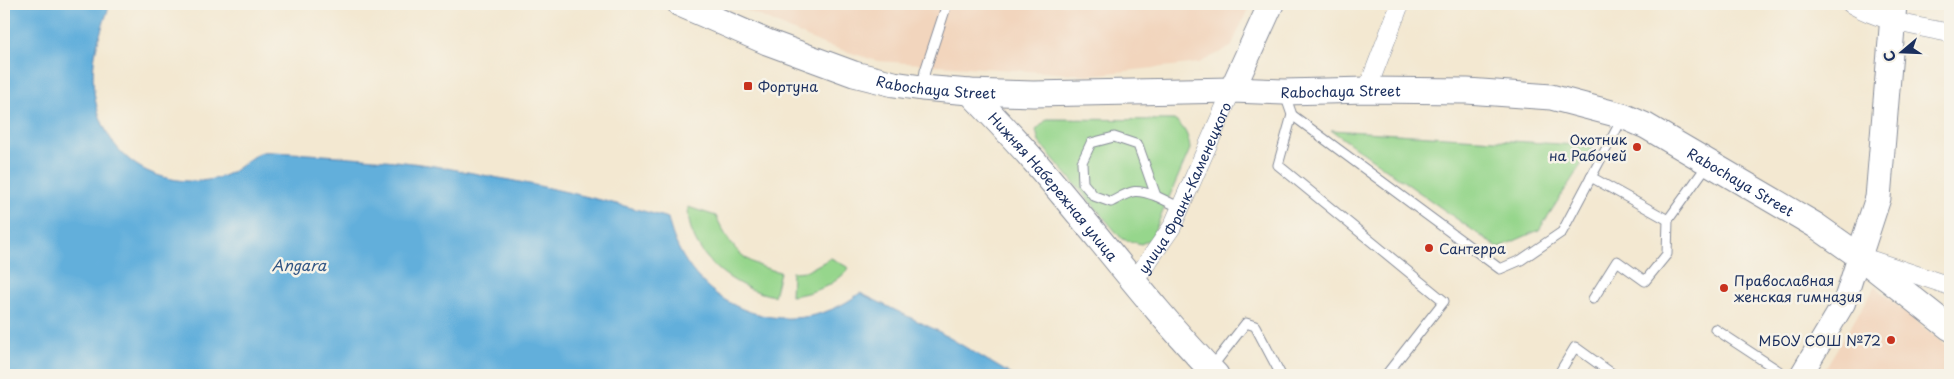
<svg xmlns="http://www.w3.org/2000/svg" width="1954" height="379" font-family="'Playpen Sans',sans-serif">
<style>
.built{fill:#f2d5bd}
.green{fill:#96d68c;stroke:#588275}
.water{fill:#62afdb;stroke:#3e6f9c}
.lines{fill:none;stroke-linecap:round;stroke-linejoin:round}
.service-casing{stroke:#878c98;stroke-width:11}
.minor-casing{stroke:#878c98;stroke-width:19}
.tertiary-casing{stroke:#878c98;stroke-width:24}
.secondary-casing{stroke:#878c98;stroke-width:27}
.service{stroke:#fff;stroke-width:9}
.minor{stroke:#fff;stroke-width:18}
.tertiary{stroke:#fff;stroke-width:22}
.secondary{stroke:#fff;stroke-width:25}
.poi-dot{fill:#c8321e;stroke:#f7f3e8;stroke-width:2}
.labels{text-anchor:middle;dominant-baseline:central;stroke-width:5;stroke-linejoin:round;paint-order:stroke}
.poi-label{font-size:14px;fill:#1b2f5e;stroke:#f7f3e8;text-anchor:start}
.street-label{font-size:14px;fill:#1b2f5e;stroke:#f7f3e8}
.water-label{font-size:15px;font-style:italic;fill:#305584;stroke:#f7f3e8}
</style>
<rect width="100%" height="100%" fill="#f7f3e8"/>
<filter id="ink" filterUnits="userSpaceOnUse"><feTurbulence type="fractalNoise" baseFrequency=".02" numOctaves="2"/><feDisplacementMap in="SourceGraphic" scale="10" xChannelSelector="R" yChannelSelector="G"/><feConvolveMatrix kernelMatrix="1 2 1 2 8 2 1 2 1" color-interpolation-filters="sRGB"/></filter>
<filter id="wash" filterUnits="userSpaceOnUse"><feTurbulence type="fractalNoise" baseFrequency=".0096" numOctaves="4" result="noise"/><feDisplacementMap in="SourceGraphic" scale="20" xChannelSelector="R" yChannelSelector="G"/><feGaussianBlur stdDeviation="1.12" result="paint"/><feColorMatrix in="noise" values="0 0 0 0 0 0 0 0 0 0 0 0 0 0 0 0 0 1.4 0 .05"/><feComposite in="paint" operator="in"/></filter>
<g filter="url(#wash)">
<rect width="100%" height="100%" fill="#f3e8d1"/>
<g class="built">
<path d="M733,4H1250L1231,47L1199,63L1090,75L877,61L823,44Z"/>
<path d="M1875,287L1950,349V375H1821Z"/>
</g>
<g class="green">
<path d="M1047,119L1174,120C1185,127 1189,137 1190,149L1151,239L1141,244L1122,239L1039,142L1036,130Z"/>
<path d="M1331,130L1593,146L1539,230L1498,248Z"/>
<path d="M688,207L716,216C731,249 744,264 780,272L774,296C732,288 687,254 688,207Z"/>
<path d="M831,258L849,268C835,286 813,293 791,296L792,272L807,271Z"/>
</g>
<path class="water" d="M4,4H110C104,22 96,43 94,62C89,103 105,148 143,169C168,182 202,186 228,174C238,170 254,153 263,152C266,151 270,152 274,152C326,155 377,158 428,165C448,168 468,172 488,176C549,187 609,201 668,218C687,306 787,349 860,293L938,331L1012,375H4Z"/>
</g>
<g filter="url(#ink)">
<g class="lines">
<g class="service-casing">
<g id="service">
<path d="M922,87L925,71L947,4"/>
<path d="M1285,95L1292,115L1278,165L1444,301L1386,375"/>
<path d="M1292,115L1500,269L1521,260L1562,232L1623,117"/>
<path d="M1114,137L1138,145L1156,196C1133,188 1132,191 1111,202L1094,196L1083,183L1082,162L1091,143Z"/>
<path d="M1591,177L1668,220"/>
<path d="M1156,196L1181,208"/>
<path d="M1593,299L1617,261L1645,281L1667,254L1668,220L1708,164"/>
<path d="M1715,329L1785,375"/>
<path d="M1211,368L1246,323L1255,326L1281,375"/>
<path d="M1558,375L1575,347L1614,375"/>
</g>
</g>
<g class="minor-casing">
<g id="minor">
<path d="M1851,4C1882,22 1916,26 1950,33"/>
<path d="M1367,90L1400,4"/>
<path d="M1872,260L1950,286"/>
<path id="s1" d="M1133,283L1172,227L1232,90"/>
</g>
</g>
<g class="tertiary-casing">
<path id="tertiary" d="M1801,375L1844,303L1859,256"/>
</g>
<g class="secondary-casing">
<g id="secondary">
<path id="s2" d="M680,4L767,42L854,74L894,84L922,88L970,92L1033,94L1232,90L1284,92L1367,90L1467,91L1551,97L1623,116L1646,126L1815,225L1859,256L1950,328"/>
<path d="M1232,90L1271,4"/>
<path id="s3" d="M970,92C992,115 1014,138 1035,162C1096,232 1151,308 1216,375"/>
<path d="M1859,256L1878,198L1894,4"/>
</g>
</g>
<use href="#service" class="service"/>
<use href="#minor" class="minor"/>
<use href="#tertiary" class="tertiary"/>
<use href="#secondary" class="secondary"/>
</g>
</g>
<g class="poi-dot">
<rect x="743" y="81" width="10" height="10" rx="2.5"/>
<circle cx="1637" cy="147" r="5"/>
<circle cx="1429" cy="248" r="5"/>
<circle cx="1724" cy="288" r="5"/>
<circle cx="1891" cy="340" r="5"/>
</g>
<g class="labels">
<g class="poi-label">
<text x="758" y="86">Фортуна</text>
<text x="1627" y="139" text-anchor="end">Охотник<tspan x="1627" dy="16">на Рабочей</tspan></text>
<text x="1439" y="248">Сантерра</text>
<text x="1734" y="280">Православная<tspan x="1734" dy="16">женская гимназия</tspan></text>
<text x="1881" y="340" text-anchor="end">МБОУ СОШ №72</text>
</g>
<g class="street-label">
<text stroke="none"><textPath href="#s2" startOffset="271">Rabochaya Street</textPath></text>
<text stroke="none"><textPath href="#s2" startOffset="676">Rabochaya Street</textPath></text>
<text stroke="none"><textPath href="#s2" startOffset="1096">Rabochaya Street</textPath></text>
<text stroke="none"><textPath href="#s3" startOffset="126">Нижняя Набережная улица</textPath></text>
<text stroke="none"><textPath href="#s1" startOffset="109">улица Франк-Каменецкого</textPath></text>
</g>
<g class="water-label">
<text x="299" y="264">Angara</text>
</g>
</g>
<rect width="1954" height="379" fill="none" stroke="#f7f3e8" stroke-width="20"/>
<g transform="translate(1902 52) rotate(251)" stroke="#f7f3e8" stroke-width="4" paint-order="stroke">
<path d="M0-4L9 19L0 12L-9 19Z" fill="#1b2f5e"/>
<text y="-8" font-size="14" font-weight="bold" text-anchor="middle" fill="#1b2f5e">С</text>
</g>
</svg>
